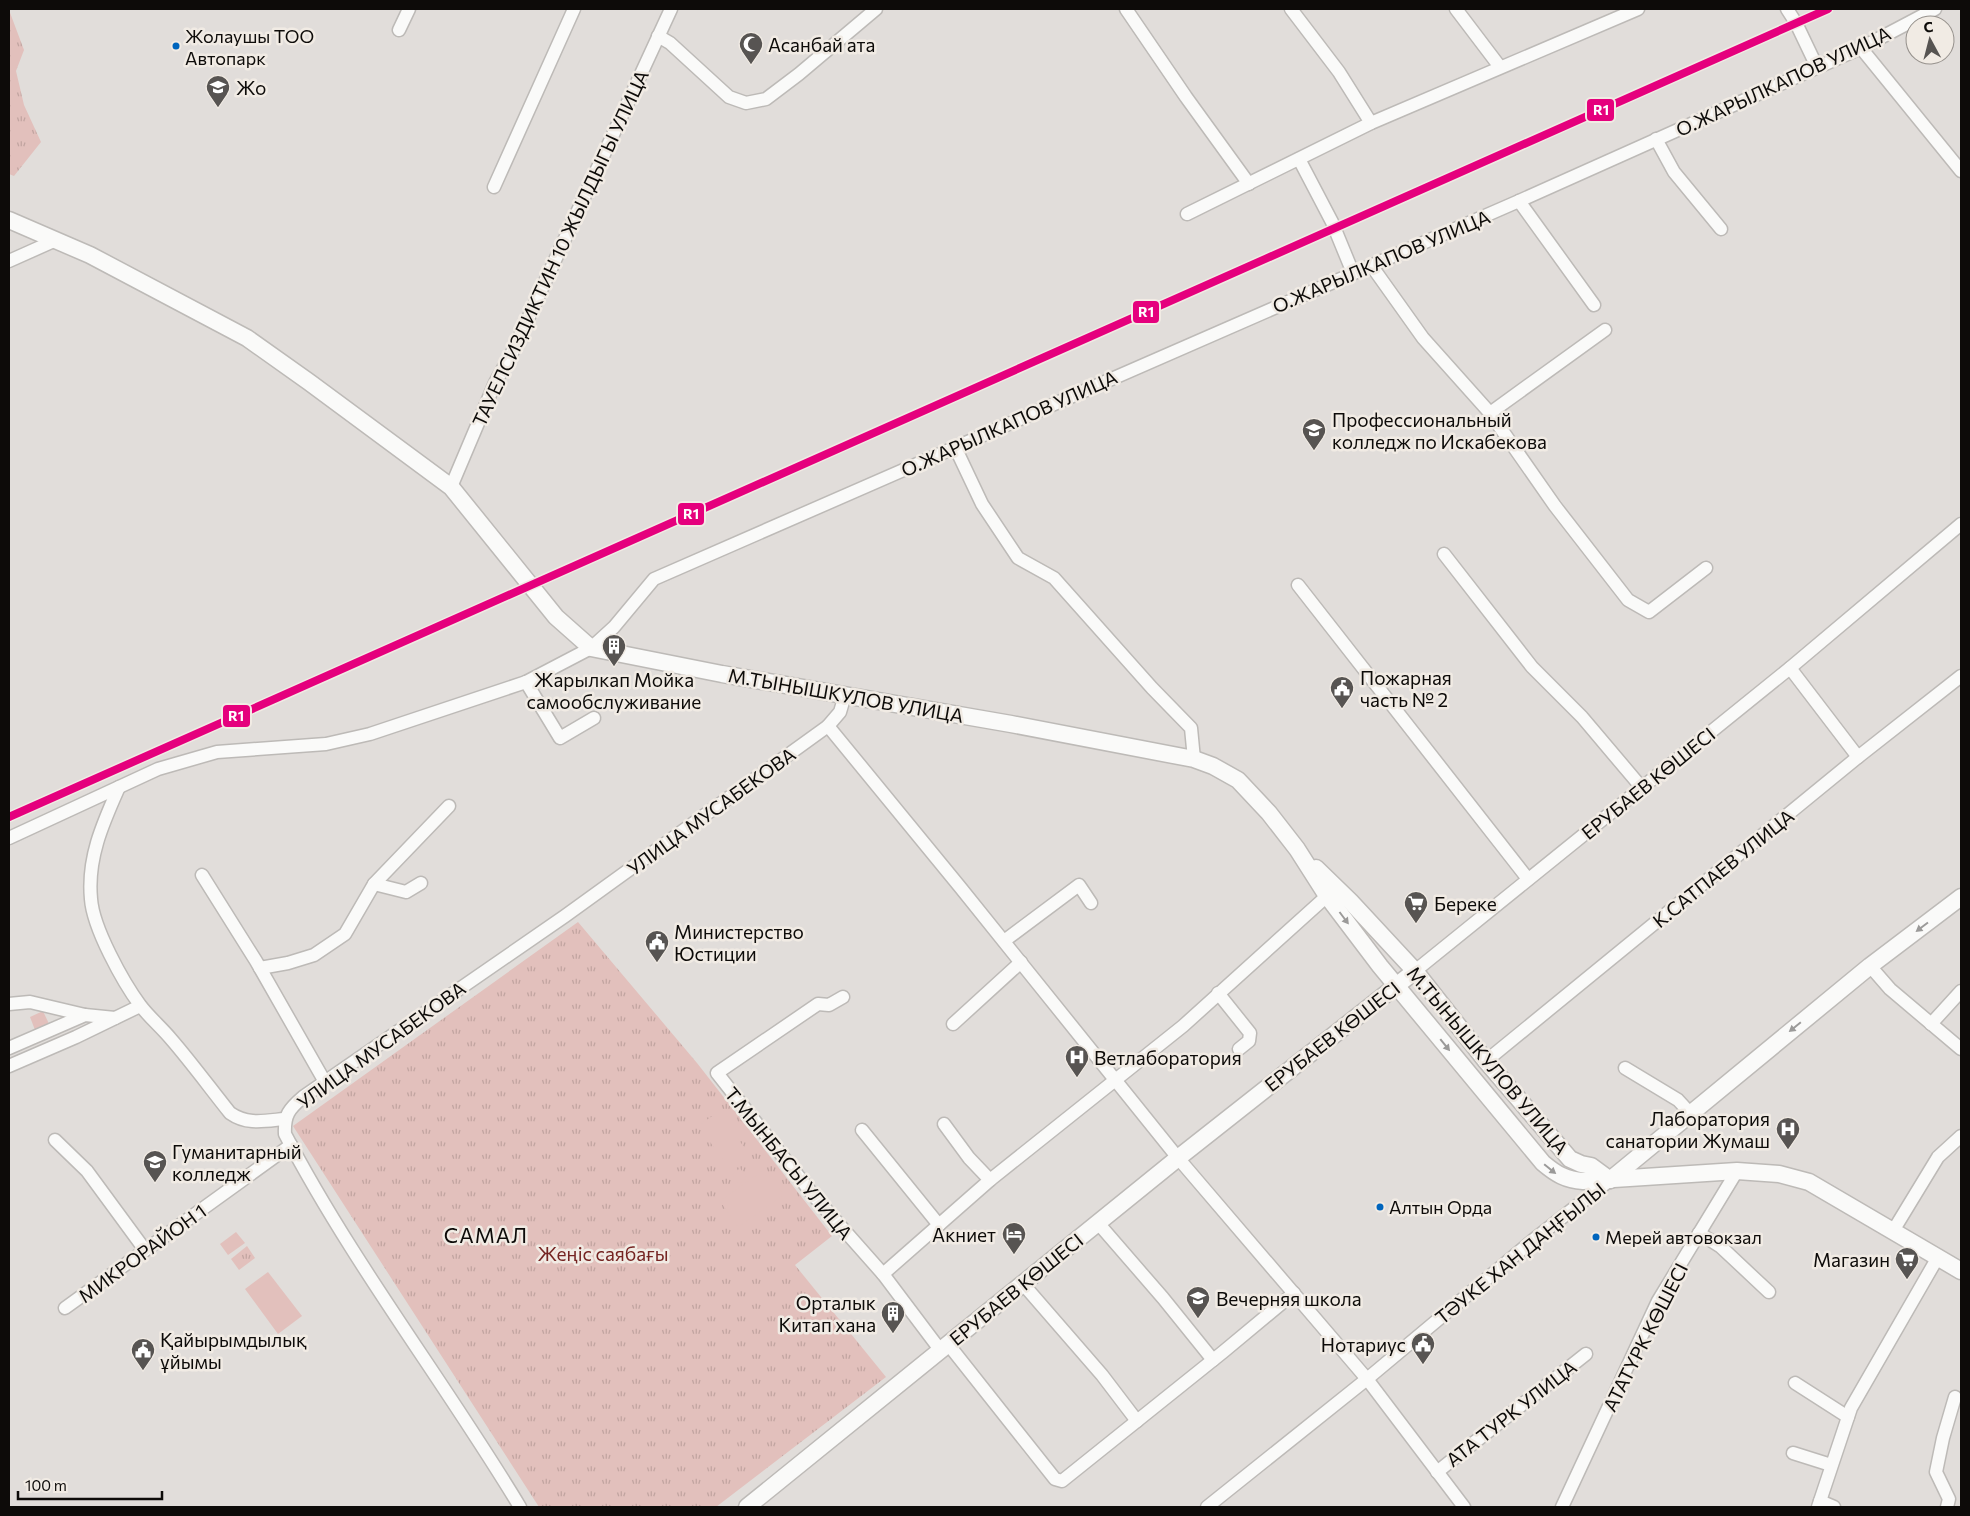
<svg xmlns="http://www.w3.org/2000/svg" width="1970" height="1516" font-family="Commissioner,sans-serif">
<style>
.park{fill:url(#park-tufts)}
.garden{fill:#e2c0bc}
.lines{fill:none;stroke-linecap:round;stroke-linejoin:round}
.minor-casing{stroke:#bdbab7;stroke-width:15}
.major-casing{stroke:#bdbab7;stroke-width:19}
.minor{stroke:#fafaf9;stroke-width:12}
.major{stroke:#fafaf9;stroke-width:16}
.rail-1-casing{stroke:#f1ebe4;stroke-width:11}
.rail-1{stroke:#e5007d;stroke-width:8}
.oneway{fill:#9b9a99}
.bus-dot{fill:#0065bd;stroke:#f1ebe4;stroke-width:2}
.labels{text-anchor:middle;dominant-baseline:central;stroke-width:5;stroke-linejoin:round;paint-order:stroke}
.bus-label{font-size:18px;fill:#0d0b09;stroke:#f1ebe4;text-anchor:start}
.poi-label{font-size:19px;fill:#0d0b09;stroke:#f1ebe4;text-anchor:start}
.street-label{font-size:19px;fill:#0d0b09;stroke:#f1ebe4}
.park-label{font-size:19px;fill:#752422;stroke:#f1ebe4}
.quarter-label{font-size:21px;letter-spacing:1px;fill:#0d0b09;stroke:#f1ebe4}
.line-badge{stroke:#f1ebe4;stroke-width:2}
.badge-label{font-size:14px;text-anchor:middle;font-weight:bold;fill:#fff}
</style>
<defs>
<pattern id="park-tufts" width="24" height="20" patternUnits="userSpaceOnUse" patternTransform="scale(1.25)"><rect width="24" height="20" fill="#e2c0bc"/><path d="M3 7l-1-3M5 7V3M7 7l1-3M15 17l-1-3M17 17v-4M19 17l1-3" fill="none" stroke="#c1a4a0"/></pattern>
</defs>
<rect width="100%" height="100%" fill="#e1ddda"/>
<g class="park">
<path d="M9,10L24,50L16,71L24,105L41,142L14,176L9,174Z"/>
<path d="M578,922L697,1063L832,1236L795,1265L886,1377L716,1507H539L293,1126Z"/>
<path d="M43,1011L49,1024L35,1030L30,1017Z"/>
<path d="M247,1246L255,1258L239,1270L231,1259Z"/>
</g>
<g class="garden">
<path d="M718,1112L747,1151L728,1166L698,1126Z"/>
<path d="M740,1168L747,1178L739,1184L732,1175Z"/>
<path d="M765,1169L784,1195L738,1227L720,1201Z"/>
<path d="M236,1232L245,1243L228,1255L220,1244Z"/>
<path d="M268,1272L302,1316L278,1334L245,1289Z"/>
</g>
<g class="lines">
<g class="minor-casing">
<g id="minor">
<path d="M1126,9L1186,97L1249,184"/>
<path d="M1291,9L1339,72L1371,123"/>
<path d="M1456,9L1500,67"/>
<path d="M1787,9L1796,23L1817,67"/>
<path d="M399,30L409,9"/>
<path d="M658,36L670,43L729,97L746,103L766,99L799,74L876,9"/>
<path d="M1861,48L1961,171"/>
<path d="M1656,139L1674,172L1721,229"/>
<path d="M1299,159L1332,222L1353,273"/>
<path d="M494,187L574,9"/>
<path d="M1519,201L1594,305"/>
<path d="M1187,214L1371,123L1638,9"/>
<path d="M9,261L56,240"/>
<path d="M1371,265L1423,338L1490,413L1555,506L1628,600L1649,612L1706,568"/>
<path d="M1490,413L1605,330"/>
<path d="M955,447L982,504L1018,558L1054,578L1152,688L1191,728L1194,759"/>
<path d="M451,487L495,383L514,349L671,9"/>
<path d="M1444,554L1532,667L1582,717L1642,788"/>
<path d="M1298,585L1528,879"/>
<path d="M1790,668L1858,757"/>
<path d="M526,682L560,738L594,718"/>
<path d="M845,695L840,712L828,726L960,887L1178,1158L1367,1379L1464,1507"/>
<path d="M119,787C103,823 87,858 91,899C93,928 123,982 140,1005C149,1017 161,1027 171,1039C191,1062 210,1088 230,1113C247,1125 264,1121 284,1119"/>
<path d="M9,838L158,769L217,752L326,744L370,734L526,682L591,648L614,627L654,579L1519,201L1861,48L1935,9"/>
<path d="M202,875L256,961L325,1082"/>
<path d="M374,884L406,892L421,883"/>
<path d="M1004,941L1079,885L1091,903"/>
<path d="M1870,966L1890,989L1961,1049"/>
<path d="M260,968L288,963L314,955L345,934L374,884L449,806"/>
<path d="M1415,971L1790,668L1961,524"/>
<path d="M1218,993L1250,1033L1249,1041L1239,1049"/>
<path d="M843,997L829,1005L818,1004L717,1073L814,1196L883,1274L941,1351"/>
<path d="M9,1004L30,1002L85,1015"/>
<path d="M953,1024L1021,962"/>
<path d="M1931,1024L1961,991"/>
<path d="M9,1048L85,1015L115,1018"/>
<path d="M1486,1061L1858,757L1961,676"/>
<path d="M9,1066L76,1037L140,1006"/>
<path d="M1625,1068L1678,1100L1690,1113"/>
<path d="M944,1124L969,1158L990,1180"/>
<path d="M862,1130L939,1225"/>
<path d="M55,1140L87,1171L145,1250"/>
<path d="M1098,1223L1163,1298L1213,1360"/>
<path d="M1893,1231L1938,1157L1961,1136"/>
<path d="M1699,1233L1721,1247L1769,1292"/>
<path d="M883,1274L990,1180L1183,1026L1327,896"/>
<path d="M1023,1284L1102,1375L1137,1421"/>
<path d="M65,1308L291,1145"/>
<path d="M948,1344L1055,1479L1062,1481L1223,1352L1294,1293"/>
<path d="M1795,1383L1848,1417"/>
<path d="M1793,1453L1831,1465"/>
<path d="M1437,1472L1586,1354"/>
<path d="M1820,1501L1834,1507"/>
<path d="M520,1507C444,1381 353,1264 285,1134C284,1115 289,1109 303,1097L565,916L828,726"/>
<path d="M1207,1507L1367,1379L1532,1241L1610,1180"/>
<path d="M1562,1507L1658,1301L1737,1171"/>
<path d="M1818,1507L1851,1408L1938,1257"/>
<path d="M1947,1507L1949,1499L1936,1472L1943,1438L1955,1397"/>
</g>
</g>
<g class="major-casing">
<g id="major">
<path d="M9,220L90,255L247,338L309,382L451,487L556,617L591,648L722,674L1011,724L1194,759L1213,766L1238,780L1269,813L1297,849L1327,896L1380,966L1543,1163C1556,1174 1566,1180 1583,1181L1737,1171L1779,1174L1809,1182L1961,1271"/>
<path d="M1316,868L1350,901L1415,971L1486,1061L1570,1159L1581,1164L1591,1166L1610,1180"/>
<path d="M1610,1180L1870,966L1961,897"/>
<path d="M747,1507L1178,1158L1415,971"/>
</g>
</g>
<use href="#minor" class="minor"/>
<use href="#major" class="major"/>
<g class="rail-1-casing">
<path id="rail-1" d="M9,817L1828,9"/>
</g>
<use href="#rail-1" class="rail-1"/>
</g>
<defs><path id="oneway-solid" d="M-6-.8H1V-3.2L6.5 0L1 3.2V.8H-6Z" transform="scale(1.25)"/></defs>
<g class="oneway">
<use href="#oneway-solid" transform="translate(1344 918) rotate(53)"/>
<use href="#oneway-solid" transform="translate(1922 927) rotate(143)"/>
<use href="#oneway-solid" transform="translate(1795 1027) rotate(141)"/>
<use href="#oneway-solid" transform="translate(1445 1045) rotate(51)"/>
<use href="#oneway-solid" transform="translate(1550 1169) rotate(39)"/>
</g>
<defs>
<g id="mosque-pin" transform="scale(1.25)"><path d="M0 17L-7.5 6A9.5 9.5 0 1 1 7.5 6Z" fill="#575452" stroke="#f1ebe4"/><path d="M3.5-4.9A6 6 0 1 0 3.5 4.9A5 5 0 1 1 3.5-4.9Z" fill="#fff"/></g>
<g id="school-pin" transform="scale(1.25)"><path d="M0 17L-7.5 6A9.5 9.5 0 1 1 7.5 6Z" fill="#575452" stroke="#f1ebe4"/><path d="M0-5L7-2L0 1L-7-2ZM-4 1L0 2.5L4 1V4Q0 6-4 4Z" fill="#fff"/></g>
<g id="university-pin" transform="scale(1.25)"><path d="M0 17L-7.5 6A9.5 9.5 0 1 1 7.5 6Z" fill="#575452" stroke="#f1ebe4"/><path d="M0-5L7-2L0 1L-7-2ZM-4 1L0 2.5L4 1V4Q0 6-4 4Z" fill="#fff"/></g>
<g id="building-pin" transform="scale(1.25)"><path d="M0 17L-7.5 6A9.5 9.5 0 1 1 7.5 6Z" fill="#575452" stroke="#f1ebe4"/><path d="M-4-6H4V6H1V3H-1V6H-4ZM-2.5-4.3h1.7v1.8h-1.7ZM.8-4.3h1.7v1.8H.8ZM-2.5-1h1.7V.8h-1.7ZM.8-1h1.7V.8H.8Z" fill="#fff"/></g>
<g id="civic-pin" transform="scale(1.25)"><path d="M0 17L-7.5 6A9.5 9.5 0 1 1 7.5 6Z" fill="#575452" stroke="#f1ebe4"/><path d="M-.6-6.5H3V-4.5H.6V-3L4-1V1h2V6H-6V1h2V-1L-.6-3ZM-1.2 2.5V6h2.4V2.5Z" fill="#fff"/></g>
<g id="supermarket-pin" transform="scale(1.25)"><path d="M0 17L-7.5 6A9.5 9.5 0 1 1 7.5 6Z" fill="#575452" stroke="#f1ebe4"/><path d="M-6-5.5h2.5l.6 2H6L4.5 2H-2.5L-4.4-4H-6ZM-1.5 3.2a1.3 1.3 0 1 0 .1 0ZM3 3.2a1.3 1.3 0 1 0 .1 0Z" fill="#fff"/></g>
<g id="hospital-pin" transform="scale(1.25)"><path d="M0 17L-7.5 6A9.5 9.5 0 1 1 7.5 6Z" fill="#575452" stroke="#f1ebe4"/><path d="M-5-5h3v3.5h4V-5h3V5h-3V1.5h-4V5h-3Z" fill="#fff"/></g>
<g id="hotel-pin" transform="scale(1.25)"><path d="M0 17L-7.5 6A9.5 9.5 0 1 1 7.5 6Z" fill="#575452" stroke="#f1ebe4"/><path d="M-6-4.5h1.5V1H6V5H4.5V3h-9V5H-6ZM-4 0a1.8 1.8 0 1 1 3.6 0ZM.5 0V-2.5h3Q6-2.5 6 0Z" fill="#fff"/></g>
</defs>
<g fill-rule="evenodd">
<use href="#mosque-pin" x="751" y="44"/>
<use href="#school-pin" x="218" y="87"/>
<use href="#university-pin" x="1314" y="430"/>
<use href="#building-pin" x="614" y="646"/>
<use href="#civic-pin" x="1342" y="688"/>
<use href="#supermarket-pin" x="1416" y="903"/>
<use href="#civic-pin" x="657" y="942"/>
<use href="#hospital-pin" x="1077" y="1057"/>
<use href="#hospital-pin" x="1788" y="1129"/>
<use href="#university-pin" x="155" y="1162"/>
<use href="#hotel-pin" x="1014" y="1234"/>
<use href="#supermarket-pin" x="1907" y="1259"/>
<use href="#school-pin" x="1198" y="1298"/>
<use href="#building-pin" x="893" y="1313"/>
<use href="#civic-pin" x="1423" y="1344"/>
<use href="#civic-pin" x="143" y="1350"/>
</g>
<g class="bus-dot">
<circle cx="176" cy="46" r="4.5"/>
<circle cx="1380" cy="1207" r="4.5"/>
<circle cx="1596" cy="1237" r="4.5"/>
</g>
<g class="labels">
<g class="bus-label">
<text x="185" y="36">Жолаушы ТОО<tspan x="185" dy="22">Автопарк</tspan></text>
<text x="1389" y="1207">Алтын Орда</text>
<text x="1605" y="1237">Мерей автовокзал</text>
</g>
<g class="poi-label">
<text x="768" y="44">Асанбай ата</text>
<text x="236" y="87">Жо</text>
<text x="1332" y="419">Профессиональный<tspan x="1332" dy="22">колледж по Искабекова</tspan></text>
<text x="1360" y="677">Пожарная<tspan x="1360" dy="22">часть № 2</tspan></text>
<text x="614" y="679" text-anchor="middle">Жарылкап Мойка<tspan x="614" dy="22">самообслуживание</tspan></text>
<text x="1434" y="903">Береке</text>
<text x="674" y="931">Министерство<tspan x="674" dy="22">Юстиции</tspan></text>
<text x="1094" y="1057">Ветлаборатория</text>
<text x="1770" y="1118" text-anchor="end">Лаборатория<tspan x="1770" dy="22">санатории Жумаш</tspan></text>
<text x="172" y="1151">Гуманитарный<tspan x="172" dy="22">колледж</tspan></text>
<text x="996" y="1234" text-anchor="end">Акниет</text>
<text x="1890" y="1259" text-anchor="end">Магазин</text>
<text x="1216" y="1298">Вечерняя школа</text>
<text x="876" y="1302" text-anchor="end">Орталык<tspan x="876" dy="22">Китап хана</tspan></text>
<text x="160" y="1339">Қайырымдылық<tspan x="160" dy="22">ұйымы</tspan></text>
<text x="1406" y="1344" text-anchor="end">Нотариус</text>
</g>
<g class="street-label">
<text transform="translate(1783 81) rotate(-25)">О.ЖАРЫЛКАПОВ УЛИЦА</text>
<text transform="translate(560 248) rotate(-65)">ТАУЕЛСИЗДИКТИН 10 ЖЫЛДЫГЫ УЛИЦА</text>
<text transform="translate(1381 261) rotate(-23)">О.ЖАРЫЛКАПОВ УЛИЦА</text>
<text transform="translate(1009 423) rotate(-24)">О.ЖАРЫЛКАПОВ УЛИЦА</text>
<text transform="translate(846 695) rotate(10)">М.ТЫНЫШКУЛОВ УЛИЦА</text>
<text transform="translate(1648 783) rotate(-39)">ЕРУБАЕВ КӨШЕСІ</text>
<text transform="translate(711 811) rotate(-36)">УЛИЦА МУСАБЕКОВА</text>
<text transform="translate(1723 868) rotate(-39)">К.САТПАЕВ УЛИЦА</text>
<text transform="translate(1332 1036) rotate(-38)">ЕРУБАЕВ КӨШЕСІ</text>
<text transform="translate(381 1045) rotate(-36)">УЛИЦА МУСАБЕКОВА</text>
<text transform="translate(1488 1060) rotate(50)">М.ТЫНЫШКУЛОВ УЛИЦА</text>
<text transform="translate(789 1163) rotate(51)">Т.МЫНБАСЫ УЛИЦА</text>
<text transform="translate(142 1253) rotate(-36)">МИКРОРАЙОН 1</text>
<text transform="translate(1520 1253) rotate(-39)">ТӘУКЕ ХАН ДАҢҒЫЛЫ</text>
<text transform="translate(1016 1289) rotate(-39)">ЕРУБАЕВ КӨШЕСІ</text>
<text transform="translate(1645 1337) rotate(-63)">АТАТҮРК КӨШЕСІ</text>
<text transform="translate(1511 1413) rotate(-38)">АТА ТУРК УЛИЦА</text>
</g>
<g class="park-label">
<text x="603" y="1253">Жеңіс саябағы</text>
</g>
<g class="quarter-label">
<text x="486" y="1234">САМАЛ</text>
</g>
</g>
<g class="line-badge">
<rect x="1586" y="98" width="29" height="24" rx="5" fill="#e5007d"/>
<rect x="1132" y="300" width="28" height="24" rx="5" fill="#e5007d"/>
<rect x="677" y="502" width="28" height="24" rx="5" fill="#e5007d"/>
<rect x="222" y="704" width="29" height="24" rx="5" fill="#e5007d"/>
</g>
<g class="badge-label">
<text x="1601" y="115">R1</text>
<text x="1146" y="317">R1</text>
<text x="691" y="519">R1</text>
<text x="236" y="721">R1</text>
</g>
<rect width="1970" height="1516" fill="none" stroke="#0d0b09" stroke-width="20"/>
<g transform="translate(1930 40) rotate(353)"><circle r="24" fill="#f1ebe4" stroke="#96918c"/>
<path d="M0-4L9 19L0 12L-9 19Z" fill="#575452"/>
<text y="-8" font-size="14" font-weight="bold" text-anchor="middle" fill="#0d0b09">С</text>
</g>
<path d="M18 1491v8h144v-8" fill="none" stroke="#0d0b09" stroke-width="2.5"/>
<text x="25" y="1491" font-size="15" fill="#0d0b09" stroke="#f1ebe4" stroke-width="4" paint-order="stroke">100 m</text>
</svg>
